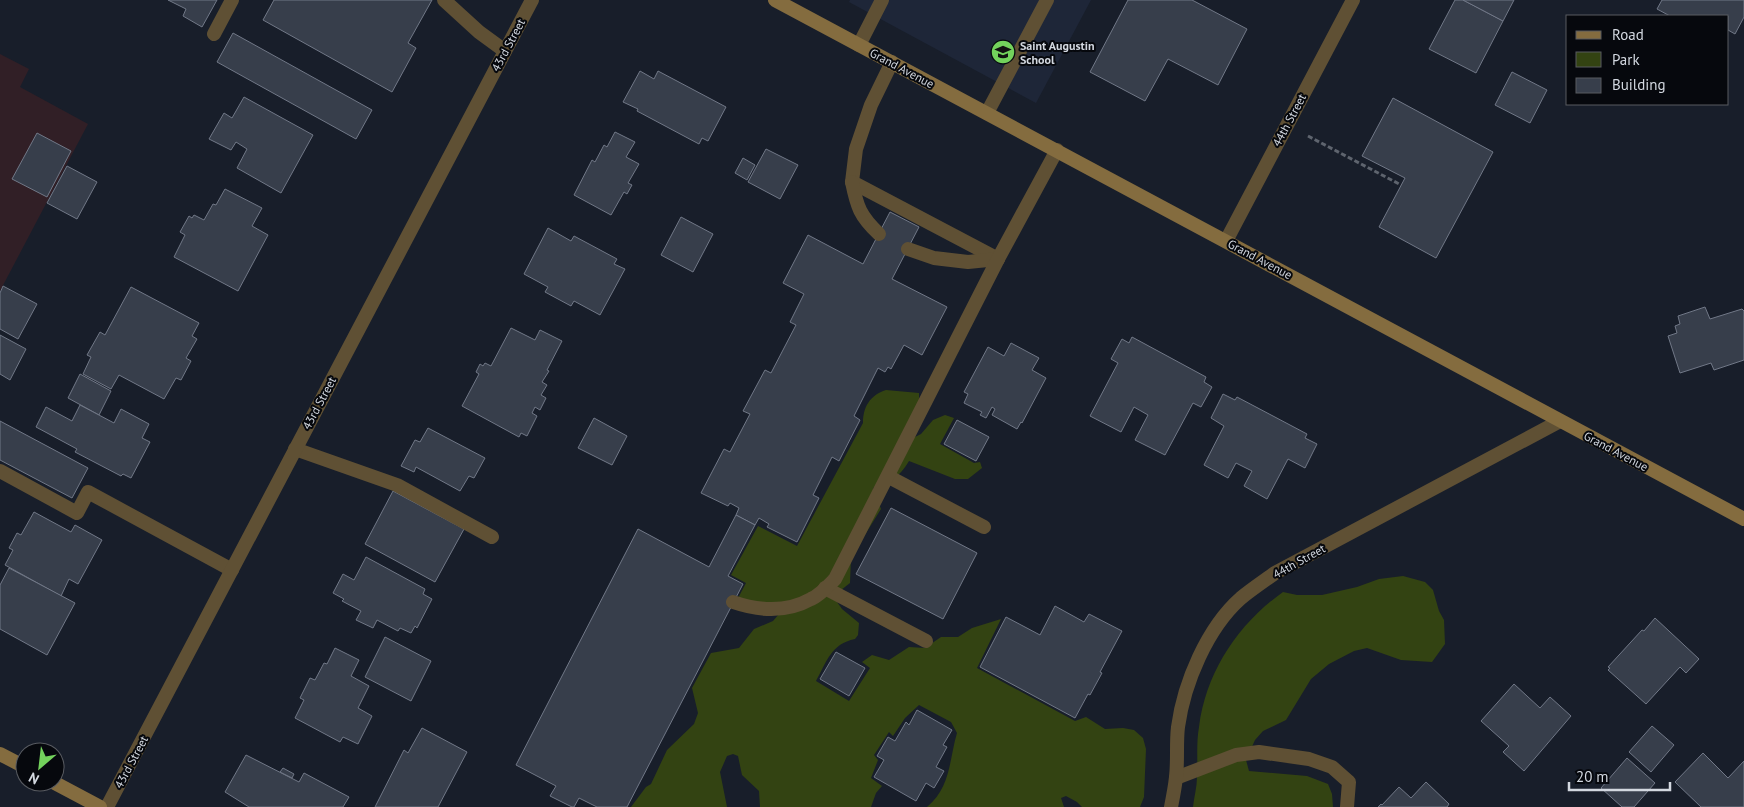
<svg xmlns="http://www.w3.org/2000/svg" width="1744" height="807" font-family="'PT Sans',sans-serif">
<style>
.commercial{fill:#311f26}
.built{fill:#1e2638}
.green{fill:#334312}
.building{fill:#373e4b;stroke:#717887}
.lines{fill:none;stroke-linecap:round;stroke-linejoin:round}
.path{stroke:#5e646e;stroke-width:3;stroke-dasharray:5 2.5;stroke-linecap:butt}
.service{stroke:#5f5034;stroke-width:14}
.minor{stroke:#5f5034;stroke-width:14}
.secondary{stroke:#846c3f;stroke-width:14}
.labels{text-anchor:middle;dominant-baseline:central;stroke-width:4;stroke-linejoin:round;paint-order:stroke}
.street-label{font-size:12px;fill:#d3d8e0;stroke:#06080d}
.poi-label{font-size:12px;font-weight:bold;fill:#d3d8e0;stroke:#06080d;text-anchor:start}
</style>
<rect width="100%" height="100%" fill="#181e2a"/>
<path class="commercial" d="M0,54L29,69L20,87L88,124L0,291Z"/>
<path class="built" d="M850,0H1091L1036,103L849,2Z"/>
<g class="green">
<path d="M886,390L919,393V402L913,438L921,434L933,420L945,415L954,418L940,444L974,463L980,462L982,468L968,479H955L909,461C899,478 890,481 873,488L881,509L851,557L850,583L836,594L835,599L842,609L859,623L858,635L855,639C831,644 827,661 816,681L849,701L870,668L862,662L872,655L889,660L909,647L925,648L941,637H958L972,628L1001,619L977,668L1075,721L1086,717L1105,729L1123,728L1134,730L1143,738L1146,749L1144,797L1140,807H1082L1077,802L1066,796L1061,798L1064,807H927C951,787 949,760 957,733L951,722L919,705L905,718L893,736L889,732L874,755L878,760L871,778L882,786L876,793L871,807H760L759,791L742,775L738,756L733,754L727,756L720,772L727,807H631L646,787L651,784L667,750L694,724L698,713L692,688L711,653L739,648L754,629L773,621L779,614L737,600L746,583L731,575L758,526L797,546L863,423C863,407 870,395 886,390Z"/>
<path d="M1403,576L1425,582L1433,590L1439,611L1444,620L1445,644L1432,662L1401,660L1367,648L1354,651L1329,664L1311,679L1286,720L1263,731L1255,740L1246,760L1249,771L1307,776L1328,784L1332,794L1333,807H1193C1194,797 1197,787 1197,777C1198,760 1196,744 1199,727C1206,672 1238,624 1283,592L1297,595H1322L1357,587L1379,579Z"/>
</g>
<g class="building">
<path d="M168,0H217L202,27L183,16L186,9Z"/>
<path d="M274,0H432L408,43L416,48L392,92L263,20Z"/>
<path d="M1128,0H1192L1247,29L1218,85L1168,59L1145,101L1090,72Z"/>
<path d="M1455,0H1463L1503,21L1476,73L1429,49Z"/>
<path d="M1463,0H1514L1503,21Z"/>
<path d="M1662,0H1744V17L1735,34L1728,30V16H1670L1657,9Z"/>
<path d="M233,33L372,110L356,139L217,62Z"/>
<path d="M640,71L654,79L658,71L726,107L708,141L702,138L699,144L637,111L638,109L623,102Z"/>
<path d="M1512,72L1547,90L1530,123L1495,105Z"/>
<path d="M244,97L313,135L281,193L237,168L247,149L236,142L231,150L209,139L224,113L232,118Z"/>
<path d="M1393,98L1493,152L1436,258L1379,227L1405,178L1362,156Z"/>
<path d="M615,132L635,142L626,157L639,164L628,183L632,185L627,194L624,192L611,215L574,195L592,160L595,162L604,145L607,147Z"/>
<path d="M37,133L71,151L47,197L12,179Z"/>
<path d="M766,149L798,165L780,199L748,182Z"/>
<path d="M743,158L755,165L747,180L735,173Z"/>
<path d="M67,166L97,182L77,219L47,203Z"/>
<path d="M225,189L262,208L252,226L268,235L238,291L174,257L185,235L180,232L189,216L192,218L194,215L204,220L213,204L216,205Z"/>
<path d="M890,212L919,227L892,279L947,307L922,355L904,345L891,369L888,367L885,372L878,368L854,416L860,420L839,461L832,457L813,495L819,498L797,542L767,527L769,524L759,518L755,525L736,515L739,508L730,503L728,506L701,493L724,449L730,452L750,414L743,411L765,370L771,373L796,325L790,322L804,294L783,283L808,235L863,264Z"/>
<path d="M681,217L713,234L693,272L661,255Z"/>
<path d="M548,228L571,241L574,236L617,259L614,264L625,269L600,315L574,301L571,306L545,292L548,287L524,274Z"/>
<path d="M3,286L37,304L18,339L0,329V293Z"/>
<path d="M131,287L199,323L192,336L197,339L186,358L191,361L181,380L176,378L164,399L119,375L111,389L83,374L91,357L87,355L100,332L105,335Z"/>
<path d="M1705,307L1710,319L1742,309L1744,311V360L1714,370L1711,363L1680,373L1668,336L1677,333L1675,326L1680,324L1678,316Z"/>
<path d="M511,328L535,340L540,330L562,341L547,370L549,371L542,382L547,385L541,395L546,398L540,410L535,407L532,413L537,416L527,436L521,433L519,437L462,406L479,374L476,372L480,364L483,366L485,363L491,366Z"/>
<path d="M0,335L26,349L10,380L0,374Z"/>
<path d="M1132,337L1206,377L1204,382L1212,387L1201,407L1193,403L1165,455L1135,440L1148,415L1134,407L1121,432L1090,416L1118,363L1111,359L1122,339L1129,343Z"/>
<path d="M1011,343L1039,358L1032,370L1046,378L1022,423L1021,422L1017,429L992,415L995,409L992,407L986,418L980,415L982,412L964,403L968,394L964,392L988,347L1004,356Z"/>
<path d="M80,374L111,391L99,415L68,398Z"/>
<path d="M1223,394L1235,400L1237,397L1307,434L1305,438L1317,444L1305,468L1288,459L1267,499L1244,486L1252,471L1236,463L1228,478L1204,465L1224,426L1211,418Z"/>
<path d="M80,405L114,423L121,409L149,424L142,438L150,442L131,478L123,474L121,476L75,452L77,449L36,427L46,407L72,421Z"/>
<path d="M594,418L627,436L612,465L578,448Z"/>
<path d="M957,420L989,437L976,461L944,444Z"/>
<path d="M0,421L88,468L72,498L0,460Z"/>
<path d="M428,428L485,458L474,478L469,476L460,491L416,467L414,472L401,466L415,440L420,442Z"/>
<path d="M393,491L464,529L435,582L365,544Z"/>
<path d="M891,508L977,553L943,619L856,574Z"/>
<path d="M34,512L71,532L75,525L102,540L78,584L69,579L61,596L5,565L13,550L9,548L17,533L21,535Z"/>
<path d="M736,515L755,525L728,576L743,584L627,807H597L579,798L574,807H572L550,796L556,786L516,765L638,529L709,567Z"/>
<path d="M366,557L425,589L423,594L432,599L417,628L415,626L411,633L400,628L398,631L377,620L373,628L356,620L361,611L342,601L344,599L333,593L343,574L354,580Z"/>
<path d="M9,568L75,603L47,655L0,629V585Z"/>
<path d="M1055,606L1084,622L1089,614L1122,631L1100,672L1102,673L1090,695L1088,694L1075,718L980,667L1006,617L1040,635Z"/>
<path d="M1655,618L1699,659L1686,673L1680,667L1646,704L1608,670L1610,668L1608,667L1642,630L1644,631Z"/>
<path d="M385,637L431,661L411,701L365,677Z"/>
<path d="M335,648L359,660L351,676L369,686L358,708L372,716L358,744L343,737L340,742L295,718L304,700L300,698L310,678L315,680L324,663L327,664Z"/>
<path d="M836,652L865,668L849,696L820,679Z"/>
<path d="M1514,684L1540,708L1550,697L1571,716L1524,771L1503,752L1509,746L1481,721Z"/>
<path d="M917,710L952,730L943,745L947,747L936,767L944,771L934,788L926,783L916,801L874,777L884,760L877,756L888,737L895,741L906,722L909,725Z"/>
<path d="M1652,726L1674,745L1651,772L1629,752Z"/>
<path d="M422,728L467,752L438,807H375L404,750L408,753Z"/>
<path d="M1703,753L1728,778L1744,761V807H1701L1675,782Z"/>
<path d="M246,755L299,782L304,773L349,797L343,807H249L225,792Z"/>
<path d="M1627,758L1655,783L1634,807H1622L1601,788Z"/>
<path d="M283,768L294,774L292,778L280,772Z"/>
<path d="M1426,782L1449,804L1447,807H1378L1381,804L1382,805L1399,787L1411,798Z"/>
</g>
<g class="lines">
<path class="path" d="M1308,136L1401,185"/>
<g class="service">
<path d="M444,0L479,32L505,51"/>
<path d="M214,34L232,0"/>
<path d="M859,45L882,0"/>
<path d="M892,62L871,105L856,149L852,182L998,259"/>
<path d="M987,113L1047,0"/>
<path d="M852,182C857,207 860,216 879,234"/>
<path d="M908,249L934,258L968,262L998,259"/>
<path d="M295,449L397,485L492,537"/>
<path d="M0,471L77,513L88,492L232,570"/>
<path d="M889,477L984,527"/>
<path d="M825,588L926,641"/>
<path d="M733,602C759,611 786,613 811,599C820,595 828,586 835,579L998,259L1057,150"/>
<path d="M1176,778L1236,755L1259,752L1309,759L1332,767L1349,782L1347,807"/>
</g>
<g class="minor">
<path d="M1226,241L1353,0"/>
<path d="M107,807L532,0"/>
<path d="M1171,807C1173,797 1175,787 1176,777C1178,760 1176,743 1178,727C1184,683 1207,628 1241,598C1252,589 1264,581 1275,573L1560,421"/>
</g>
<g class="secondary">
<path d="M775,0L1744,519"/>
<path d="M0,754L25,767"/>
<path d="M53,782L100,807"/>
</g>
</g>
<defs>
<g id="school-disc" transform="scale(1.25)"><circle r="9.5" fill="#73d25c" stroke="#06080d"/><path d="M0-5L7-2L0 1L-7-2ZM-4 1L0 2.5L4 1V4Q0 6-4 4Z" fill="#111"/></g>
</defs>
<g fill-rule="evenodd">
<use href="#school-disc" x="1003" y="52"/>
</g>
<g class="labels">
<g class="street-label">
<text transform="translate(508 45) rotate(-62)">43rd Street</text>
<text transform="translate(902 68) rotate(28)">Grand Avenue</text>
<text transform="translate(1289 120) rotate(-62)">44th Street</text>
<text transform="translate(1260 259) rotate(28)">Grand Avenue</text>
<text transform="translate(319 403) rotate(-62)">43rd Street</text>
<text transform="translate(1616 451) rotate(28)">Grand Avenue</text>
<text transform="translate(1299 561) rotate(-29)">44th Street</text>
<text transform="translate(131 762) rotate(-62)">43rd Street</text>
</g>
<g class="poi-label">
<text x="1020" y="45">Saint Augustin<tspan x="1020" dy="14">School</tspan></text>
</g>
</g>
<rect x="1566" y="15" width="162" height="90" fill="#06080d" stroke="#585b61"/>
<rect x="1576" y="31" width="25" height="8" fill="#846c3f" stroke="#585b61"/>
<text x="1612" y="40" font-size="15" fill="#d3d8e0">Road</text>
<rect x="1576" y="52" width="25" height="15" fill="#334312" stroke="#585b61"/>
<text x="1612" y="65" font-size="15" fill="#d3d8e0">Park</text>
<rect x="1576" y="78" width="25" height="15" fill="#373e4b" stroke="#585b61"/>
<text x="1612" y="90" font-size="15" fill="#d3d8e0">Building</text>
<g transform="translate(40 767) rotate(208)"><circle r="24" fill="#06080d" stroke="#585b61"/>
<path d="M0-4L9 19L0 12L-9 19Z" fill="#73d25c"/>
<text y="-8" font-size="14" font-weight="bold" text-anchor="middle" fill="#d3d8e0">N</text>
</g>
<path d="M1569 782v8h101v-8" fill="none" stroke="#d3d8e0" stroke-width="2.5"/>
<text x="1576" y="782" font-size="15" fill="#d3d8e0" stroke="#06080d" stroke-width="4" paint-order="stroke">20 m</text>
</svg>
